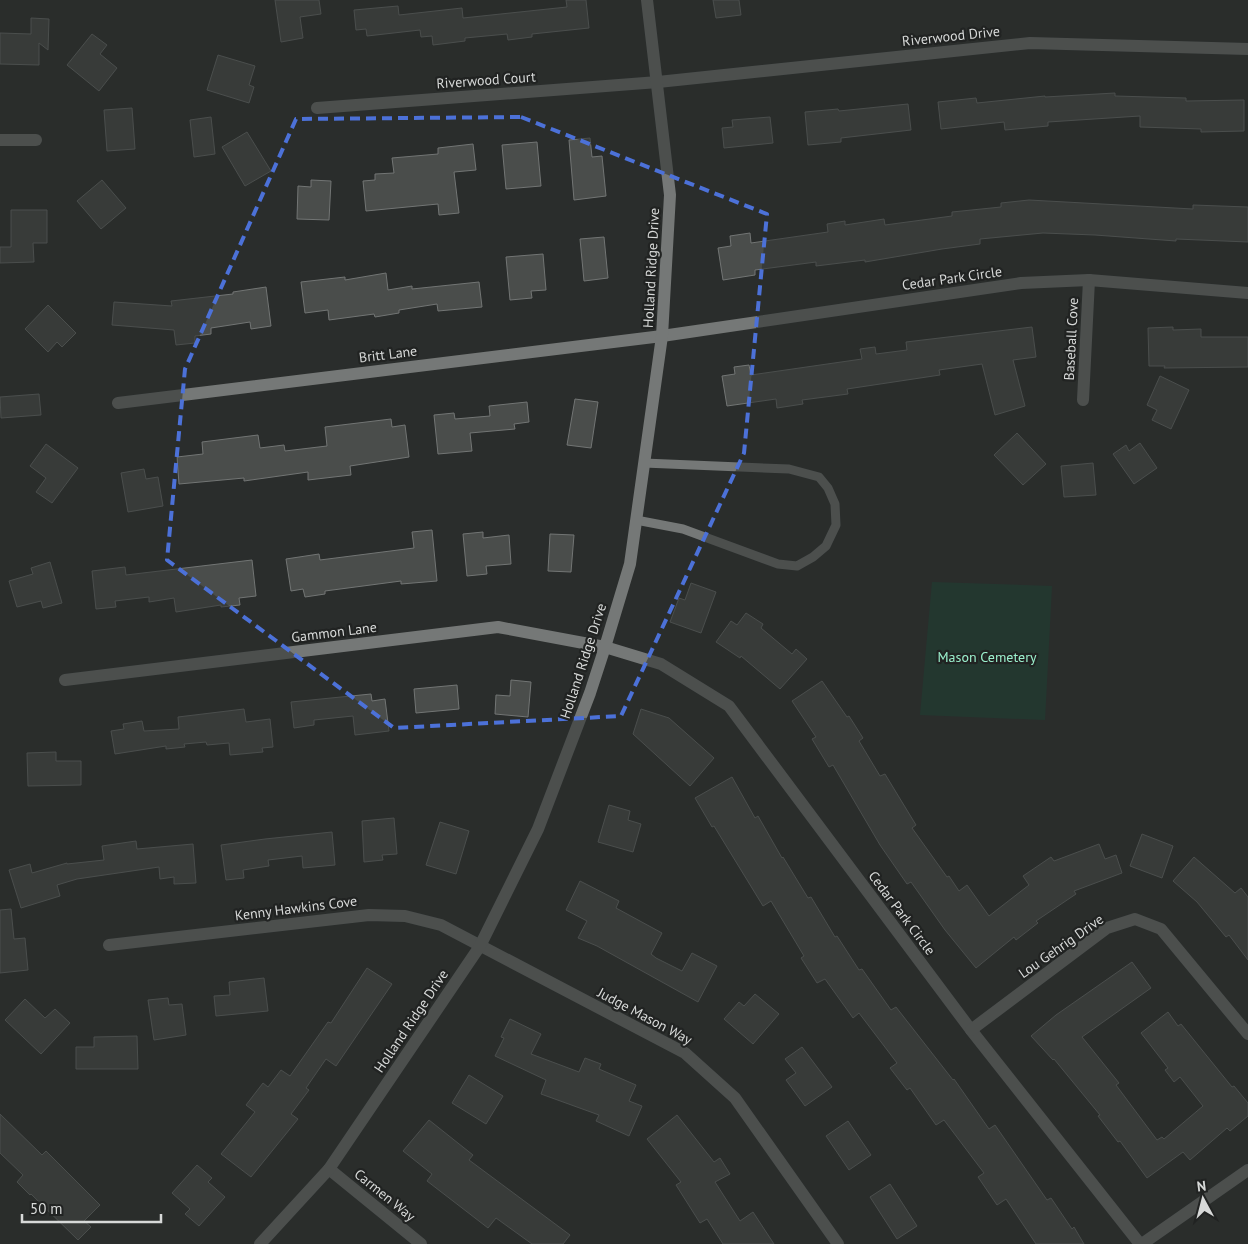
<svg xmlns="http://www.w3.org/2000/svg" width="1248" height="1244" font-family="'PT Sans',sans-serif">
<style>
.green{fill:#1c4334}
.building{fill:#4a4d4b;stroke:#727574}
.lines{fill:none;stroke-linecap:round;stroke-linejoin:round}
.lane{stroke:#757877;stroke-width:9}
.street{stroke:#757877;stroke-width:12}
.marked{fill:none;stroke:#4c71d8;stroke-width:4;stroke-dasharray:10 6;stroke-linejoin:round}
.labels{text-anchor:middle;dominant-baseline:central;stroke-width:4.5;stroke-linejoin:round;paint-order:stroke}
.street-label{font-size:14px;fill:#d7d9d8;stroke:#212322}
.park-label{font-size:14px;fill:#9aefcc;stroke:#212322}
</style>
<rect width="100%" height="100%" fill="#2a2d2c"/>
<path class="green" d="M932,582L1052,586L1045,720L920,715Z"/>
<g class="building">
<path d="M275,0H319L321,14L300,17L303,38L281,42Z"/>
<path d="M566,0H586L589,28L532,34V37L508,40L507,34L465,38V41L433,45L432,36L421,37L420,30L367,36L366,29L356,30L354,10L398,6L399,15L462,8L463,18L567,7Z"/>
<path d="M713,0H739L741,15L716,18Z"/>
<path d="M31,18L49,19L48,50L39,43V65L0,64V33L31,34Z"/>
<path d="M92,34L107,45L100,54L117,68L99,91L67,65Z"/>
<path d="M218,55L255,66L249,85L254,87L249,103L207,90Z"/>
<path d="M1115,93V96L1186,98V101L1244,100V131L1201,132V129L1140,127V116L1048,122V126L1005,130L1004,122L941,129L938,102L976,98L977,103L1045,96V97Z"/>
<path d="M908,104L911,130L841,138V142L808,145L805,112L838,109L839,111Z"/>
<path d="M132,108L135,149L107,151L104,110Z"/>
<path d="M211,117L215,154L194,157L190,120Z"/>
<path d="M770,117L773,143L724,148L722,128L733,127L732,120Z"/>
<path d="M247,132L271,171L245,186L222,147Z"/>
<path d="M590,138L592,157L602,156L606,196L574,200L569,140Z"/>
<path d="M537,142L541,186L506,189L502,145Z"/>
<path d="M473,144L476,170L454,172L459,213L439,215L438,204L366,211L363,181L375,180V174L394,173L392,158L438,154V148Z"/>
<path d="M102,180L126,208L101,229L77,201Z"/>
<path d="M311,180L331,181L329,220L297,219L298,186L311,187Z"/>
<path d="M1029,200L1193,209V205L1248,207V242L1176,239V241L1095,235L1043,233L980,239V244L942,249L865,262V260L816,266V262L755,270V275L723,280L718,248L731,246L730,236L750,233L751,243L828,232L827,224L845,221V225L884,219L885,225L952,216V212L1001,207V203Z"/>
<path d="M11,210H47V243H33L34,262L0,263V247H11Z"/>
<path d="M604,237L608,278L584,281L580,239Z"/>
<path d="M543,254L546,290L531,291L532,298L510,300L506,257Z"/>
<path d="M386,273L388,290L412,286V289L479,282L482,307L438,311L437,304L399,310V313L375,317L374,314L329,320L328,310L305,313L301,282L345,277V280Z"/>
<path d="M266,287L271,326L251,329L250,322L211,328V334L195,336V343L176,345L174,330L112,325L114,302L172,306L171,301L233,294V292Z"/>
<path d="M48,305L76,333L62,347L57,342L48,352L25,329Z"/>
<path d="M1032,327L1036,357L1013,360L1025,406L995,415L982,364L939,370L940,375L847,389L848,394L802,400L803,404L777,408L776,399L727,406L722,376L735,374L734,367L749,365L751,375L862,359L860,349L875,347L876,354L907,350L906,342Z"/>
<path d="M1173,327V330L1201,329V337H1248V367L1164,368L1165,366H1149L1148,328Z"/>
<path d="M1160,376L1189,390L1171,429L1152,420L1157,410L1147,405Z"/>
<path d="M39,394L41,415L1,418L0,397Z"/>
<path d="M575,399L598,402L591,448L567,445Z"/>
<path d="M527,402L529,422L514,424L515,429L470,433L472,451L438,454L434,415L454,413L455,419L490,416L489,406Z"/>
<path d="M391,419L392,427L405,425L409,457L350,466L351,475L308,480V472L244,481V478L179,484L177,457L203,454L202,442L258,435L260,448L284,445L285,451L327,446L325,427Z"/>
<path d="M1017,433L1046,464L1023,485L994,455Z"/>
<path d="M1140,443L1157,468L1134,484L1113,454L1126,445L1129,451Z"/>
<path d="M46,444L78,468L52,503L36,492L46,478L30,466Z"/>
<path d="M1093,463L1096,495L1064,497L1061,466Z"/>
<path d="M144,469L146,479L158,477L163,506L128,512L121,473Z"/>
<path d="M432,530L437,581L401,584V581L325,591V594L305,597L303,589L291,591L286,559L319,554L320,560L414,548L412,532Z"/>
<path d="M483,532V538L509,535L511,564L486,566L487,574L467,576L463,534Z"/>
<path d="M550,534L574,535L571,572L548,571Z"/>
<path d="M252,560L256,596L239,598L240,605L221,607V605L176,612L174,598L149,602V597L115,601L116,607L96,609L92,571L125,567L126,575Z"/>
<path d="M50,562L62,603L43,608L41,601L17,607L9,581L33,574L31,568Z"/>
<path d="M691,583L716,592L701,633L670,622L679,598L685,600Z"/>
<path d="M746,613L763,624L761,628L792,654L796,649L807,659L780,689L741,656L740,658L716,642L731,621L737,625Z"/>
<path d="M511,680L531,682L528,717L495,714L496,695L510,696Z"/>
<path d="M822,681L847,717L849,716L863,738L859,741L880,776L885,774L916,825L912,828L947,877L949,876L959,891L967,885L989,916L1029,885L1023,876L1051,857L1054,861L1099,844L1105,859L1116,855L1122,873L1074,891L1076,894L1036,921L1038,923L1016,940L1014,937L976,968L945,930L911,882L907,884L880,845L833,765L829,767L812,739L816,737L792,701Z"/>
<path d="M457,685L459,709L416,713L414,689Z"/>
<path d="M371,694L372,701L385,699L389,731L355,735L353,716L314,720V725L294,728L291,702Z"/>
<path d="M244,709L246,722L270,719L273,747L262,748L263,752L230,755L229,743L207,745L206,742L184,744L185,747L166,749V746L115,754L111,731L124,729L123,724L142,721L144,731L179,729L178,717Z"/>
<path d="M641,709L669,718L714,758L690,786L633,734Z"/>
<path d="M56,752V761H81V785L28,786L27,753Z"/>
<path d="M732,777L755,818L758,816L782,858L783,857L808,898L811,897L835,937L837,936L859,970L862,969L891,1010L896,1007L953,1080L954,1079L989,1129L995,1125L1047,1200L1051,1198L1072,1229L1074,1227L1084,1244H1036L1006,1199L997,1205L978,1177L984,1173L944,1120L936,1125L910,1088L907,1090L890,1068L897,1063L859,1013L853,1018L825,979L817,983L801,958L804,956L771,901L763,906L714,826L712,827L695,798Z"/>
<path d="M609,805L630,811L628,820L641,824L633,852L598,842Z"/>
<path d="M394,818L397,854L382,855L383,860L364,862L362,821Z"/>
<path d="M440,822L469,831L456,874L426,865Z"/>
<path d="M332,832L335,865L303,868L302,856L268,860L269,866L243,870L244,878L226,880L221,845L265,839Z"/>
<path d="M1142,834L1173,846L1162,878L1130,866Z"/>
<path d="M136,841L137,849L193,844L196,883L174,884V877L160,879L159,867L77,879L57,885L60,896L21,908L9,870L30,864L32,873L67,863V864L104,860L102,846Z"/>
<path d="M1194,857L1235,893L1241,888L1248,897V960L1229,935L1226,937L1197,902L1173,881Z"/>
<path d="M580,881L619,901L616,908L662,933L651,954L656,958L682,971L692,953L717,966L698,1002L597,946L578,938L587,921L566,910Z"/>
<path d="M11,909L14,939L25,938L28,970L0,973V910Z"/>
<path d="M1132,962L1151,988L1082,1037L1119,1083L1116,1085L1157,1140L1162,1137L1164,1139L1203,1106L1180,1077L1174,1082L1165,1070L1168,1068L1141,1033L1168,1012L1178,1026L1181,1024L1232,1087L1234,1086L1248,1103V1116L1230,1131L1227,1128L1190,1160L1183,1152L1147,1178L1120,1141L1118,1142L1098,1116L1100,1115L1054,1059L1053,1060L1031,1036L1056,1015Z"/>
<path d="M367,968L392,984L336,1066L326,1059L306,1088L309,1090L291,1114L298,1119L251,1177L221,1154L255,1112L246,1105L263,1083L268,1087L281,1070L290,1076L328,1022L331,1023Z"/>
<path d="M264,978L268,1011L216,1016L214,996L230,995L229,982Z"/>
<path d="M755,994L779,1014L753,1044L724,1019L739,1002L744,1006Z"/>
<path d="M168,998L169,1005L182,1004L186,1035L154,1040L148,1000Z"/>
<path d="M25,999L45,1018L55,1009L70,1023L41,1054L5,1020Z"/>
<path d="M510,1019L541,1034L531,1054L579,1072L585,1058L601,1064L599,1069L636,1085L629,1101L642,1106L629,1136L596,1121L599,1115L541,1094L546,1080L495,1056L504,1038L501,1037Z"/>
<path d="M137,1036L138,1069H76V1047H94V1037Z"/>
<path d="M802,1047L832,1087L805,1106L786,1080L796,1073L785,1059Z"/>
<path d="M469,1075L503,1096L486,1124L452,1103Z"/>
<path d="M0,1114L42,1155L46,1151L100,1205L84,1221L91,1227L78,1240L31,1194L30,1195L17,1182L23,1175L0,1153Z"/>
<path d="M677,1115L714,1162L720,1158L730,1174L715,1182L740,1221L753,1212L774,1244H723L707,1219L700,1223L676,1185L681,1182L647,1139Z"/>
<path d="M429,1120L473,1155L469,1160L570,1235L563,1244H532L496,1218L488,1228L427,1181L432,1174L403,1151Z"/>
<path d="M848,1121L871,1155L849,1170L826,1136Z"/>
<path d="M197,1165L212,1178L208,1182L225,1197L199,1226L185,1214L190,1209L172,1193Z"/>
<path d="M890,1184L917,1226L897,1239L870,1197Z"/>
</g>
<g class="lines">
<path class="lane" d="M636,520L683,529L778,564L797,566L813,557L826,546L836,525L835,504L828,488L819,477L789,469L644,463"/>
<g class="street">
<path d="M317,108L658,82L1030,43L1248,49"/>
<path d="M0,140H36"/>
<path d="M1083,400L1089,280"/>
<path d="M118,403L662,336L1021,283L1089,280L1248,293"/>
<path d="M65,680L498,627L605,647L661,664L729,706L971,1030L1140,1244"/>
<path d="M109,945L369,915L405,916L441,925L685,1053L735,1098L838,1244"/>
<path d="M971,1030L1107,928L1135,919L1161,929L1248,1034"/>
<path d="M329,1169L421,1244"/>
<path d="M260,1244L329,1169L480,946L538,829L590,693L605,647L630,564L662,336L670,195L647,0"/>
<path d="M1142,1244L1248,1170"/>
</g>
</g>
<path d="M0 0H1248V1244H0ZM521,117L767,214L744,453L621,716L394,728L167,560L185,369L296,119Z" fill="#2a2d2c" fill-opacity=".55" fill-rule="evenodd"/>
<path class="marked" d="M521,117L767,214L744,453L621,716L394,728L167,560L185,369L296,119Z"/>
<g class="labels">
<g class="street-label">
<text transform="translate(951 36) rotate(-6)">Riverwood Drive</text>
<text transform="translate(486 80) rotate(-4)">Riverwood Court</text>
<text transform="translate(651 268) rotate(-87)">Holland Ridge Drive</text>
<text transform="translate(952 278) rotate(-8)">Cedar Park Circle</text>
<text transform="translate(1071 339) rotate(-87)">Baseball Cove</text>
<text transform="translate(388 354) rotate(-7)">Britt Lane</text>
<text transform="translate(334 632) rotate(-7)">Gammon Lane</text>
<text transform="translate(583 661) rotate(-72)">Holland Ridge Drive</text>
<text transform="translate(296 908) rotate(-7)">Kenny Hawkins Cove</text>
<text transform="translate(902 913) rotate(53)">Cedar Park Circle</text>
<text transform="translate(1061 946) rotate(-35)">Lou Gehrig Drive</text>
<text transform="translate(645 1016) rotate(28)">Judge Mason Way</text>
<text transform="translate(411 1021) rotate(-56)">Holland Ridge Drive</text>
<text transform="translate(385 1195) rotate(39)">Carmen Way</text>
</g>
<g class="park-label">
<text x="987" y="657">Mason Cemetery</text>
</g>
</g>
<g transform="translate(1203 1199) rotate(353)" stroke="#212322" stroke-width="4" paint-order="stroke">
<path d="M0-4L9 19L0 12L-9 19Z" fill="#d7d9d8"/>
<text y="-8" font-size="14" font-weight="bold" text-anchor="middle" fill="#d7d9d8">N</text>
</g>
<path d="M22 1214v8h139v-8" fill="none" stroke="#d7d9d8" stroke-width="2.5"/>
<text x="30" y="1214" font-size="15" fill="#d7d9d8" stroke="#212322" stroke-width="4" paint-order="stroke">50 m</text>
</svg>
